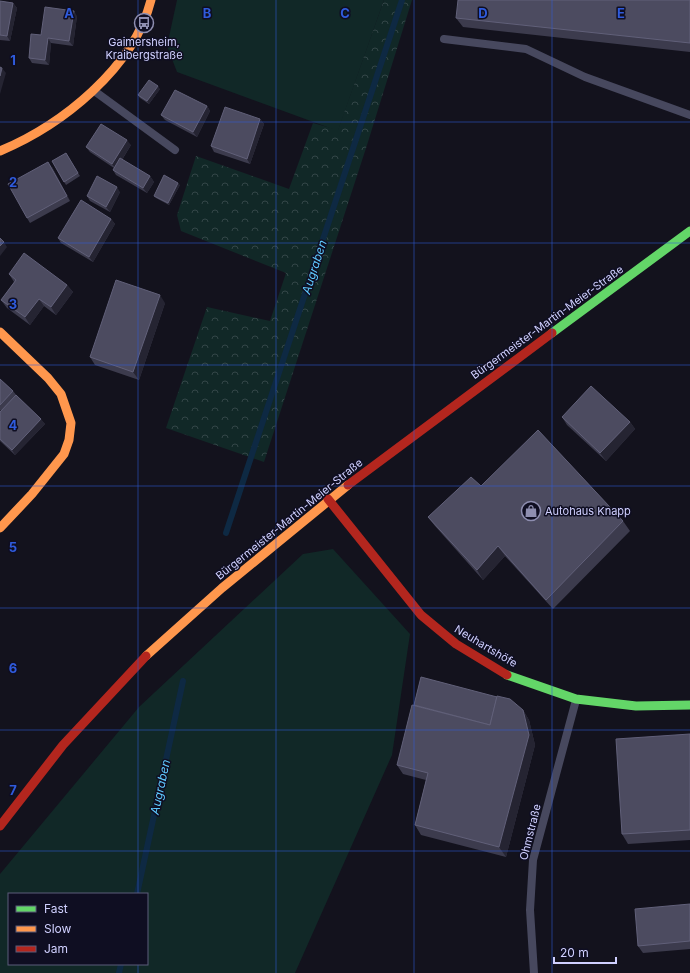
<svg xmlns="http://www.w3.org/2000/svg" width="690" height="973" font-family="Inter,sans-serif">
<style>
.green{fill:#112827;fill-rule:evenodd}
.forest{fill:url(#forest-crowns)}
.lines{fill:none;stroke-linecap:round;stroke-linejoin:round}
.stream{stroke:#0e2943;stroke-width:6}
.lane{stroke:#47485e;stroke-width:8}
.fast{stroke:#63d668;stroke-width:9}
.slow{stroke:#ff974d;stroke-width:9}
.jam{stroke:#b3261e;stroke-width:9}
.wall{fill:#3c3b4d}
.shaded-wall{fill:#252432}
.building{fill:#4c4b60;stroke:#616079}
.grid{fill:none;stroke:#2f5bdc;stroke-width:1;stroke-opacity:0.55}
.labels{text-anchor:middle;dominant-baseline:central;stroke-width:3;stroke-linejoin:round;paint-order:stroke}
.poi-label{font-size:11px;fill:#d0d0ff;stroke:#0f0e22}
.street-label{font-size:11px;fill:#d0d0ff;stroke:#0f0e22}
.water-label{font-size:12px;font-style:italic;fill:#5ec8fe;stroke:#0f0e22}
.grid-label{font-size:13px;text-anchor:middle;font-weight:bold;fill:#2f5bdc;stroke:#0f0e22;stroke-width:3;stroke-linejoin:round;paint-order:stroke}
</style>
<defs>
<pattern id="forest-crowns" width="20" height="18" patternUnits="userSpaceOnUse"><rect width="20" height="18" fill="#112827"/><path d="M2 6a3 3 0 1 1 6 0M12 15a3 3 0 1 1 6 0" fill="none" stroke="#334647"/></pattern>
</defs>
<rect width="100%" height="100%" fill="#13121d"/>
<g class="green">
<path d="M177,0H384L338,131L177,72L167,46Z"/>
<path d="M333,549L410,634L392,755L295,973H0V874L139,707L303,554ZM9,894H147V964H9Z"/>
</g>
<path class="forest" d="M384,0H412L367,145L264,462L166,428L207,307L270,321L286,273L181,231L177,215L196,156L289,189L313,123L338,130Z"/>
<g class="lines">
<g class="stream">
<path d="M226,533L402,0"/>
<path d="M137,894L183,681"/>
<path d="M119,973L121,964"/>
</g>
<g class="lane">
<path d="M444,39L526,49L585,77L690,115"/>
<path d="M93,90L175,150"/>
<path d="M534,973L530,910L533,860L576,700"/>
</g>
<g class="fast">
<path d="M552,333L690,231"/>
<path d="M507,675L576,699L636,706L690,705"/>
</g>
<g class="slow">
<path d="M0,151C62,125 134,68 151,0"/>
<path d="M0,332L48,378L61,394L71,423L69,440L64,454L32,494L0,528"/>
<path d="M146,656L222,588L348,485"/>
</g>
<g class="jam">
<path d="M348,485L552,333"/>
<path d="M328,499L421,615L456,644L507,675"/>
<path d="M0,826L63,745L146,656"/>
</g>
</g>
<g class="wall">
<path d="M690,0V52L463,27L456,18Z"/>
<path d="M0,1L13,3L17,8L10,41L0,40Z"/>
<path d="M77,16L73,46L51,43L49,65L32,63L29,58L41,35Z"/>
<path d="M160,89L149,104L140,98L138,95Z"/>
<path d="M207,106L210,111L197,137L165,120L161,115Z"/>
<path d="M260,119L264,124L250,164L214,152L211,146Z"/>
<path d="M131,145L122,160L150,176L154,182L147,193L116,175L113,170L114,168L90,152L86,147Z"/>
<path d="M66,153L80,176L66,185L52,161Z"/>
<path d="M52,167L70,201L30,223L27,218Z"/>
<path d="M180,185L169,205L156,198L154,196Z"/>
<path d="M120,192L110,212L90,201L87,196Z"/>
<path d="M111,219L115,224L93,262L61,243L58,238Z"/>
<path d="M9,274L67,285L73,292L56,315L44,306L30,325L7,308L1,300L14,282Z"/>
<path d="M165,303L139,380L95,365L90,357Z"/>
<path d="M0,379L13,391L17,396L45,424L15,455L0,441V412L1,411L0,410Z"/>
<path d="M562,417L630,422L635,429L606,461L567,425Z"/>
<path d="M481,486L623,521L630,531L553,609L505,556L483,580L435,526L428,517Z"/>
<path d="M523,710L529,720L535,745L506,857L421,835L415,825L426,780L403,774L397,765Z"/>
<path d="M690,734V840L628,844L622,834Z"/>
<path d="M690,904V949L643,953L638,946Z"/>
</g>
<g class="shaded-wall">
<path d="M13,3L17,8L10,41L7,36Z"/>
<path d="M74,11L77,16L73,46L69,41Z"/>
<path d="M48,38L51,43L49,65L45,60Z"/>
<path d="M2,68L6,73L0,94V76Z"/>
<path d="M158,86L160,89L149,104L147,101Z"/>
<path d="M207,106L210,111L197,137L193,132Z"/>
<path d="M260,119L264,124L250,164L247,159Z"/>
<path d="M127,140L131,145L116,169L112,164Z"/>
<path d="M48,162L52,167L70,201L67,196Z"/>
<path d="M150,176L154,182L147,193L143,188Z"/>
<path d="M178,183L180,185L169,205L168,203Z"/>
<path d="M117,187L120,192L110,212L106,207Z"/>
<path d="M111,219L115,224L93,262L89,257Z"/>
<path d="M4,242L7,247L0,256V246Z"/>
<path d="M67,285L73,292L56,315L51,307Z"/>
<path d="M160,295L165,303L139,380L133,372Z"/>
<path d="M39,299L44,306L30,325L25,317Z"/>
<path d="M41,419L45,424L15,455L12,450Z"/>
<path d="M630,422L635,429L606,461L600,453Z"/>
<path d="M498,546L505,556L483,580L477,570Z"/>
<path d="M523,710L529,720L535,745L506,857L499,847Z"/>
</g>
<g class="building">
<path d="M458,0H690V43L456,18Z"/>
<path d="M0,1L13,3L7,36L0,35Z"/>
<path d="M45,7L74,11L69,41L48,38L45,60L29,58L31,34L41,35Z"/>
<path d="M0,67L2,68L0,76Z"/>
<path d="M149,80L158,86L147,101L138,95Z"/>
<path d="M175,90L207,106L193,132L161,115Z"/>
<path d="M225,107L260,119L247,159L211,146Z"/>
<path d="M101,124L127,140L112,164L86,147Z"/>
<path d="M66,153L78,173L64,182L52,161Z"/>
<path d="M120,158L150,176L143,188L113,170Z"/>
<path d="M48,162L67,196L27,218L8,184Z"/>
<path d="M164,175L178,183L168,203L154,196Z"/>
<path d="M97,176L117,187L106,207L87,196Z"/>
<path d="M81,200L111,219L89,257L58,238Z"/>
<path d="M0,238L4,242L0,246Z"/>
<path d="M24,253L67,285L51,307L39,299L25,317L1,300L16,280L9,274Z"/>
<path d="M116,280L160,295L133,372L90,357Z"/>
<path d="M0,379L13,391L0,405Z"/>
<path d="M591,386L630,422L600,453L562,417Z"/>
<path d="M16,395L41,419L12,450L0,439V412Z"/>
<path d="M538,430L623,521L546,600L498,546L477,570L428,517L471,477L481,486Z"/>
<path d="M421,677L497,697L490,725L414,705Z"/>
<path d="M497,696L510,699L523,710L529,735L499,847L415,825L428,773L397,765L412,705L490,725Z"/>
<path d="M690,734V830L622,834L616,739Z"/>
<path d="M690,904V941L638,946L635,909Z"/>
</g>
<path class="grid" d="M138,0V894M276,0V973M414,0V973M552,0V973M0,122H690M0,243H690M0,365H690M0,486H690M0,608H690M0,730H690M0,851H690M138,964V973"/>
<defs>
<g id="bus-ring" transform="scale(1)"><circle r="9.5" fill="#0f0e22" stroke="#8e8eb0" stroke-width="1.5"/><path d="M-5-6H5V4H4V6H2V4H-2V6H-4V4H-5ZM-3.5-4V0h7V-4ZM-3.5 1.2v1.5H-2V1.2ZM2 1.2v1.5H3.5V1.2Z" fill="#8e8eb0"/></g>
<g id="shop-ring" transform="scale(1)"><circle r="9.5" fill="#0f0e22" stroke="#8e8eb0" stroke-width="1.5"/><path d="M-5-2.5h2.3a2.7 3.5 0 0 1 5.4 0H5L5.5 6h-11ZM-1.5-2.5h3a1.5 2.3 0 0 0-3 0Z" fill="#8e8eb0"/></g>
</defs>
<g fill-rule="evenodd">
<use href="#bus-ring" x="144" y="23"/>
<use href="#shop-ring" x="531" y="511"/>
</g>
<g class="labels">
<g class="poi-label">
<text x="144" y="42">Gaimersheim,<tspan x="144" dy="13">Kraibergstraße</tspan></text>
<text x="545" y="511" text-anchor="start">Autohaus Knapp</text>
</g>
<g class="street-label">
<text transform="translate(547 322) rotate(-36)">Bürgermeister-Martin-Meier-Straße</text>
<text transform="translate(289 519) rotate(-39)">Bürgermeister-Martin-Meier-Straße</text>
<text transform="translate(486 646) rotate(31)">Neuhartshöfe</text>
<text transform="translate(530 832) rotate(-76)">Ohmstraße</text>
</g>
<g class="water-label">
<text transform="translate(314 267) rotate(-72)">Augraben</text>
<text transform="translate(160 787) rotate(-78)">Augraben</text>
</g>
</g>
<g class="grid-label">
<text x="69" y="18">A</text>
<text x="207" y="18">B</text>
<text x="345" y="18">C</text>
<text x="483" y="18">D</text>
<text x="621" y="18">E</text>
<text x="13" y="65">1</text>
<text x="13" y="187">2</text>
<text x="13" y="309">3</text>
<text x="13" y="430">4</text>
<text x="13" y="552">5</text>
<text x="13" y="673">6</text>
<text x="13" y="795">7</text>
</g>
<rect x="8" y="893" width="140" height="72" fill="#0f0e22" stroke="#5c5c7a"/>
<rect x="16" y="906" width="20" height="6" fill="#63d668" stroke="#5c5c7a"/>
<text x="44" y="913" font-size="12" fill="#d0d0ff">Fast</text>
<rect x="16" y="926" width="20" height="6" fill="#ff974d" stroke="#5c5c7a"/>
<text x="44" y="933" font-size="12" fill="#d0d0ff">Slow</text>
<rect x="16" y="946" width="20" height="6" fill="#b3261e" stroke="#5c5c7a"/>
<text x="44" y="953" font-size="12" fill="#d0d0ff">Jam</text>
<path d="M554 957v6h62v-6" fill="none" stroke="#d0d0ff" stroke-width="2"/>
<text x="560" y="957" font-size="12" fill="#d0d0ff" stroke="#0f0e22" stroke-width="3" paint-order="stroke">20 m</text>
</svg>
